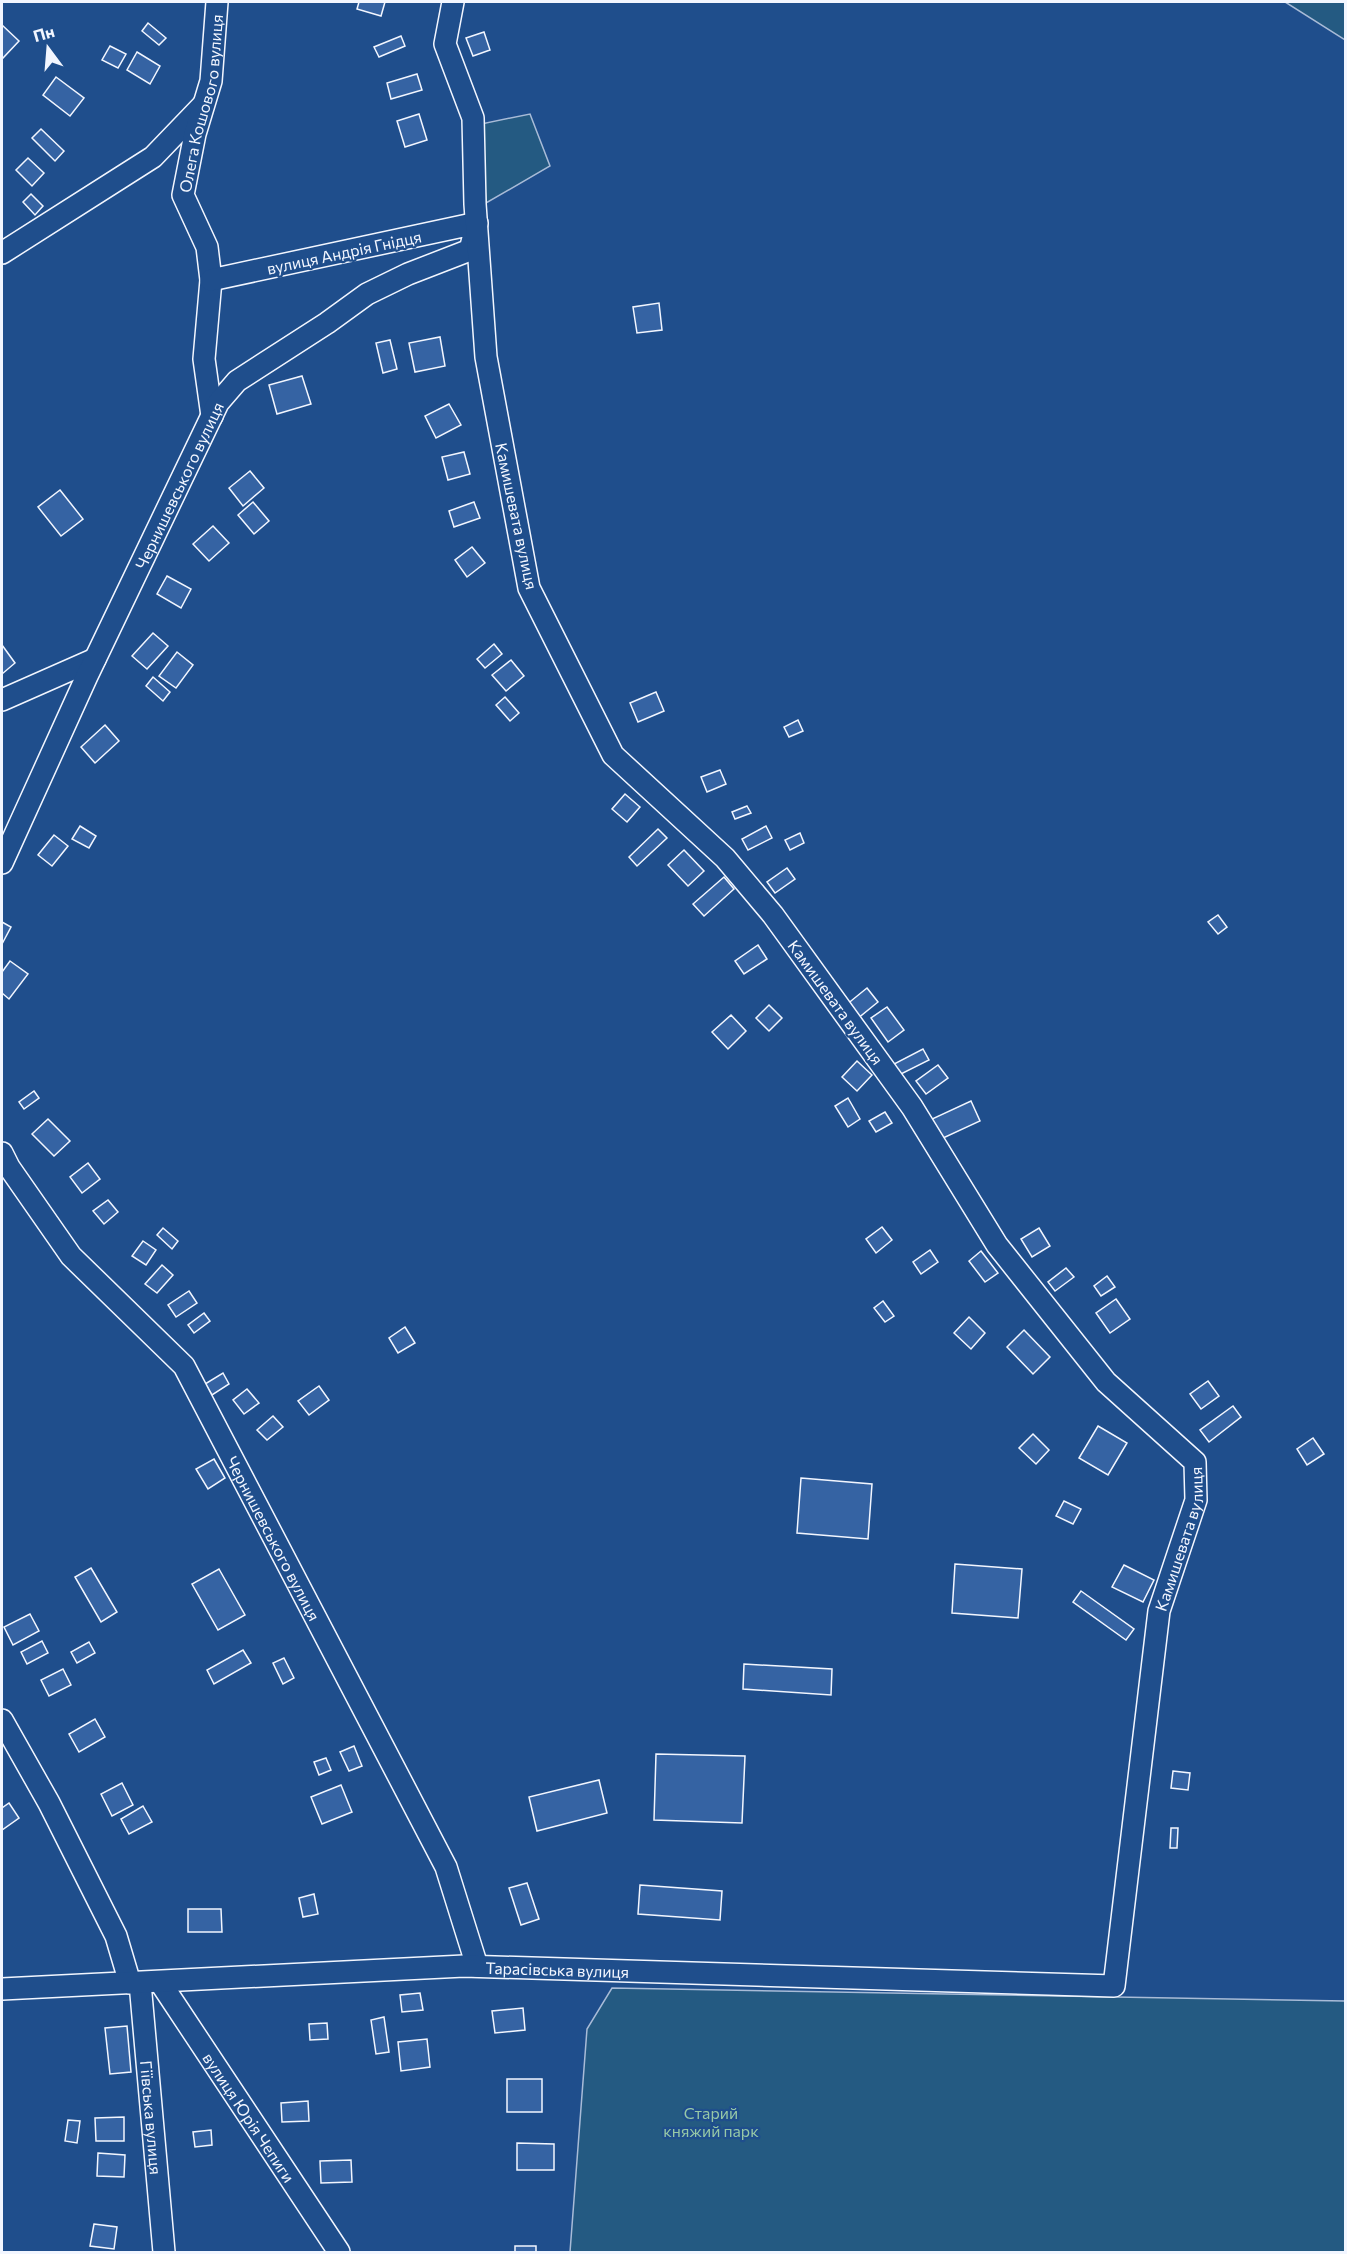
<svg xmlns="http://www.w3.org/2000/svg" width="1347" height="2254" font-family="Commissioner,sans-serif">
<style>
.green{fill:#245a82;stroke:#a8bbd7;stroke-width:1.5}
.building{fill:#3563a3;stroke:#f2f6ff;stroke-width:1.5}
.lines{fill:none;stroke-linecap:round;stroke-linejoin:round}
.minor-casing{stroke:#f2f6ff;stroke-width:24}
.minor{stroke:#1f4e8c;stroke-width:21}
.labels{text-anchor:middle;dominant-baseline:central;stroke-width:4.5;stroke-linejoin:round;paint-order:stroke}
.street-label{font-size:16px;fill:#f2f6ff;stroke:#1f4e8c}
.park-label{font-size:16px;fill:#97c8a6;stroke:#1f4e8c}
</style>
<rect width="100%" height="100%" fill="#1f4e8c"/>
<g class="green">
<path d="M1285,2H1345V40Z"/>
<path d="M530,114L550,166L486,203L481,124Z"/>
<path d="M612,1988L1345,2001V2252H570L587,2029Z"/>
</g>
<g class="building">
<path d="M359,2H385L381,16L357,9Z"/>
<path d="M148,23L166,38L159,45L142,31Z"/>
<path d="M2,25L19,41L2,59Z"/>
<path d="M484,32L490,50L473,56L466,38Z"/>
<path d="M401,36L405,46L379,57L374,47Z"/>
<path d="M110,46L126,54L118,68L102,60Z"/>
<path d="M137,52L160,66L150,84L127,70Z"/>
<path d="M417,74L422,90L391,99L387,83Z"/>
<path d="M56,77L84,98L70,116L43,95Z"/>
<path d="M419,114L427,140L405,147L397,121Z"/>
<path d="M41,129L64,151L55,161L32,138Z"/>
<path d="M28,158L44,173L32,186L16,170Z"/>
<path d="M31,194L43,206L35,215L23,202Z"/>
<path d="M659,303L662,330L637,333L633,307Z"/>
<path d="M440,337L445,366L415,372L409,343Z"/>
<path d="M390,340L397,369L383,373L376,343Z"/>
<path d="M302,376L311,404L277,414L269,385Z"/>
<path d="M449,404L461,425L436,438L425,416Z"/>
<path d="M464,452L470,474L448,480L442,457Z"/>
<path d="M250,471L264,488L243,506L229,488Z"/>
<path d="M60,490L83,519L61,536L38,507Z"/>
<path d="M253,502L269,521L254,534L238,515Z"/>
<path d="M474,502L480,518L454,527L449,511Z"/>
<path d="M213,526L229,543L209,561L193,544Z"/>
<path d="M472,547L485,563L467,577L455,560Z"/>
<path d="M167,576L191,589L181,608L157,594Z"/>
<path d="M153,633L168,646L147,669L132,656Z"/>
<path d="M494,644L502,654L485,668L477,659Z"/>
<path d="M2,645L15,663L2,674Z"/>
<path d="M177,652L193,665L176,688L159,676Z"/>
<path d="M511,660L524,676L506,691L492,675Z"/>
<path d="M153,677L170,692L163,701L146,686Z"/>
<path d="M656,692L664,711L638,722L630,703Z"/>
<path d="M505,697L519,713L510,721L496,705Z"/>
<path d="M798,720L803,731L789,737L784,727Z"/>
<path d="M105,725L119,741L95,763L81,747Z"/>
<path d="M720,770L726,784L707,792L701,777Z"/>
<path d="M625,794L640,807L627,822L612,809Z"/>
<path d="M747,806L751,813L735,819L732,812Z"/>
<path d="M80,826L96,836L89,848L72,839Z"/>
<path d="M766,826L772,838L748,850L742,839Z"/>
<path d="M658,829L667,838L637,866L629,857Z"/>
<path d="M800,833L804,843L790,850L785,840Z"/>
<path d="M54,835L68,846L52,866L38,855Z"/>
<path d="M684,850L704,871L688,886L668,865Z"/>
<path d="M787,868L795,879L775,893L767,882Z"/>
<path d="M724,877L734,889L704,916L693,904Z"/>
<path d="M1218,915L1227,927L1218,934L1208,922Z"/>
<path d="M2,922L11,927L2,944Z"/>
<path d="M758,945L767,959L744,974L735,961Z"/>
<path d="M10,961L28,974L9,999L2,993V972Z"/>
<path d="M867,988L878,1002L857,1019L846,1005Z"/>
<path d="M769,1005L782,1018L769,1031L756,1018Z"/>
<path d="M887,1007L904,1030L888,1042L871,1018Z"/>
<path d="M731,1015L746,1031L728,1049L712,1032Z"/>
<path d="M923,1049L929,1060L899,1075L894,1064Z"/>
<path d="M857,1061L872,1075L857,1091L842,1077Z"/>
<path d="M938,1065L948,1078L926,1094L916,1081Z"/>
<path d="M34,1091L39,1098L24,1109L19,1102Z"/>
<path d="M848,1098L860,1119L848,1127L835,1106Z"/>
<path d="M971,1101L980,1121L941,1139L932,1119Z"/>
<path d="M885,1112L892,1123L876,1132L869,1121Z"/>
<path d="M48,1119L70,1141L54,1156L32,1134Z"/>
<path d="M88,1163L100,1179L82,1193L70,1177Z"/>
<path d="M108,1200L118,1212L104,1224L93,1211Z"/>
<path d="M882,1227L892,1240L876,1253L866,1239Z"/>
<path d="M163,1228L178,1241L172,1249L157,1235Z"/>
<path d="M1039,1228L1050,1246L1032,1257L1021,1239Z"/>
<path d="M143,1241L156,1250L146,1265L132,1256Z"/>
<path d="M930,1250L938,1262L921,1274L913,1262Z"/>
<path d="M981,1251L998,1273L985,1282L969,1261Z"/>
<path d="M162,1265L173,1275L157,1293L145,1284Z"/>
<path d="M1066,1268L1074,1277L1055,1291L1048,1282Z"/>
<path d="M1107,1276L1115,1287L1101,1296L1094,1286Z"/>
<path d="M189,1291L197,1303L176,1317L168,1305Z"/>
<path d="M1116,1299L1130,1319L1110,1333L1096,1313Z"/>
<path d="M883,1301L894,1316L885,1322L874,1308Z"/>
<path d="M204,1313L210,1321L194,1333L188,1325Z"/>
<path d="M969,1317L985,1333L971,1349L954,1333Z"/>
<path d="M405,1327L415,1343L398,1353L389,1338Z"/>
<path d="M1024,1330L1050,1357L1033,1374L1007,1347Z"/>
<path d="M223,1373L229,1384L212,1395L205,1384Z"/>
<path d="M1208,1381L1219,1396L1201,1409L1190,1394Z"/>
<path d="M319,1386L329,1400L309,1415L298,1401Z"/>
<path d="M247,1389L259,1403L244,1414L233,1400Z"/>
<path d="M1233,1406L1241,1417L1209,1442L1200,1430Z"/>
<path d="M273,1416L283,1427L267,1440L257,1430Z"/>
<path d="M1098,1426L1127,1443L1108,1475L1079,1458Z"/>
<path d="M1033,1434L1049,1450L1036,1464L1019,1448Z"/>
<path d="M1313,1438L1324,1454L1307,1465L1297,1449Z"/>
<path d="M214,1459L225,1478L208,1489L196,1469Z"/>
<path d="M801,1478L872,1484L868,1539L797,1533Z"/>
<path d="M1064,1501L1081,1509L1073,1524L1056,1516Z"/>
<path d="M955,1564L1022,1569L1018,1618L952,1613Z"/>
<path d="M1124,1565L1154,1580L1143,1602L1112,1587Z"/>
<path d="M91,1568L117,1612L101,1622L75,1577Z"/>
<path d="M219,1569L245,1615L218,1630L192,1584Z"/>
<path d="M1081,1591L1134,1629L1126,1640L1073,1602Z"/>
<path d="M30,1614L39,1631L13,1645L4,1627Z"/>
<path d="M42,1641L48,1653L27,1664L21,1652Z"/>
<path d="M89,1642L95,1653L77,1663L71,1652Z"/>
<path d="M243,1650L251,1663L214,1684L207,1670Z"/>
<path d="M284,1658L294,1678L283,1684L273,1663Z"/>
<path d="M744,1664L832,1669L831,1695L743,1689Z"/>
<path d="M63,1669L71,1685L49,1696L41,1680Z"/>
<path d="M95,1719L105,1737L79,1752L69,1734Z"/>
<path d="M354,1746L362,1766L349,1771L340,1752Z"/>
<path d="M656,1754L745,1756L742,1823L654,1820Z"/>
<path d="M326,1758L331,1770L319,1775L314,1762Z"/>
<path d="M1173,1771L1190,1773L1188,1790L1171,1788Z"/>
<path d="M599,1780L607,1813L537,1831L529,1797Z"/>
<path d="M122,1783L133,1805L112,1816L101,1794Z"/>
<path d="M341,1785L352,1812L322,1824L311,1797Z"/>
<path d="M9,1803L19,1818L2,1830V1808Z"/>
<path d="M143,1806L152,1822L129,1834L121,1819Z"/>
<path d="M1171,1828H1178L1177,1848H1170Z"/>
<path d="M527,1883L539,1919L521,1925L509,1888Z"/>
<path d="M640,1885L722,1891L720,1920L638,1914Z"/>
<path d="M314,1894L318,1914L303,1917L299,1898Z"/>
<path d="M188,1909H221L222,1932H188Z"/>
<path d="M420,1993L423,2010L402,2012L400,1995Z"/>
<path d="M523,2008L525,2030L495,2033L492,2011Z"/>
<path d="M384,2017L389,2052L376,2054L371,2020Z"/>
<path d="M327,2023L328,2039L310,2040L309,2024Z"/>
<path d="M127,2026L131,2072L110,2074L105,2028Z"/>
<path d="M427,2039L430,2067L401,2071L398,2042Z"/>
<rect x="507" y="2079" width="35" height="33"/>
<path d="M308,2101L309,2121L282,2122L281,2103Z"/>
<path d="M124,2117V2141H96L95,2118Z"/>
<path d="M68,2120L80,2121L77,2143L65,2141Z"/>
<path d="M211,2130L212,2145L195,2147L193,2132Z"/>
<path d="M517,2143L554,2144V2170H517Z"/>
<path d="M98,2153L125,2155L124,2177L97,2176Z"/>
<path d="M351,2160L352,2182L321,2183L320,2161Z"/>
<path d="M94,2224L117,2227L114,2249L90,2246Z"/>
<rect x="515" y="2246" width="21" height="6"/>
</g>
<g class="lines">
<g class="minor-casing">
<g id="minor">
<path d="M2,253L153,157L203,105"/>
<path id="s1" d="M212,416L204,359L211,280L207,247L183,195L195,134L211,81L217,2"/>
<path d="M2,700L95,659"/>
<path id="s2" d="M2,863L87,676L218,403L237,381L327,323L367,294L408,274L470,250L477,223L211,280"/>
<path id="s3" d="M2,1153L9,1167L71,1256L184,1366L446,1867L477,1966"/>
<path d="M2,1720L49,1803L116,1936L130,1983"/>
<path id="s4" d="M160,1982L339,2252"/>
<path id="s5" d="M140,1983L164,2252"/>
<path id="s6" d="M2,1989L464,1966L1114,1986L1159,1611L1196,1500L1195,1462L1106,1382L997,1245L912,1107L773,915L725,858L613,755L529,588L486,357L475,204L473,118L445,44L453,2"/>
</g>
</g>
<use href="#minor" class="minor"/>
</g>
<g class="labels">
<g class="street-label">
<text stroke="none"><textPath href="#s1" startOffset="321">Олега Кошового вулиця</textPath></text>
<text transform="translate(344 252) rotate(-12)">вулиця Андрія Гнідця</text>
<text stroke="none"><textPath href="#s2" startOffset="417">Чернишевського вулиця</textPath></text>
<text transform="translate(517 516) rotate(78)">Камишевата вулиця</text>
<text transform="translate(836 1002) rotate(54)">Камишевата вулиця</text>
<text stroke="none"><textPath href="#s3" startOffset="476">Чернишевського вулиця</textPath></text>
<text stroke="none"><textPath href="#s6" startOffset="1566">Камишевата вулиця</textPath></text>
<text stroke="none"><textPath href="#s6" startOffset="556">Тарасівська вулиця</textPath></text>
<text stroke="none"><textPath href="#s4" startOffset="162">вулиця Юрія Чепиги</textPath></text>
<text stroke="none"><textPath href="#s5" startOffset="135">Гіївська вулиця</textPath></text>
</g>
<g class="park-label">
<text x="711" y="2112">Старий<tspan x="711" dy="18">княжий парк</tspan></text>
</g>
</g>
<rect width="1347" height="2254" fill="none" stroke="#f2f6ff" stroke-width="6"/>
<g transform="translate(48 48) rotate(344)" stroke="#1f4e8c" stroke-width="4.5" paint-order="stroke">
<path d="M0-4.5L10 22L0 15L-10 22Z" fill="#f2f6ff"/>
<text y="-9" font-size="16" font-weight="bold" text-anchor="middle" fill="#f2f6ff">Пн</text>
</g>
</svg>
